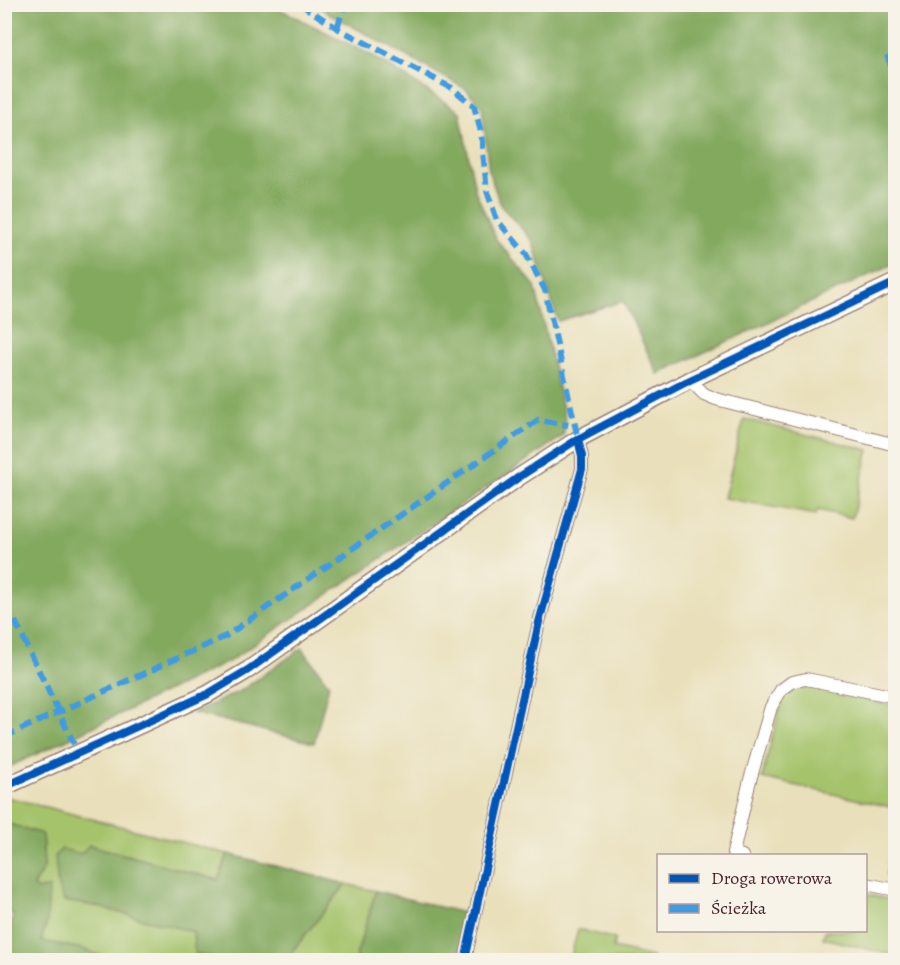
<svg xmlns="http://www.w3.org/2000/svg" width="900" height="965" font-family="Alegreya,serif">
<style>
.green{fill:#a4c36b;stroke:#77714b;stroke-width:1.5}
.forest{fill:#83a95f;stroke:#666445;stroke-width:1.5}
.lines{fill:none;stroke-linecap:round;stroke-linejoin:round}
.minor-casing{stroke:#9a8073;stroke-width:14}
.tertiary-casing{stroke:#9a8073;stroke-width:19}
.minor{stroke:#fff;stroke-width:12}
.tertiary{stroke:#fff;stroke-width:16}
.quiet{stroke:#409be1;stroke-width:6;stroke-dasharray:12 6;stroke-linecap:butt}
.cycleway-casing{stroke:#f7f3e8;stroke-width:11}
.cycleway{stroke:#0057b8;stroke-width:8}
</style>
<rect width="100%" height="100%" fill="#f7f3e8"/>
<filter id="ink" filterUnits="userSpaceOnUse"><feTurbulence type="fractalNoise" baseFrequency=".0167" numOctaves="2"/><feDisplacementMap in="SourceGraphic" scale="12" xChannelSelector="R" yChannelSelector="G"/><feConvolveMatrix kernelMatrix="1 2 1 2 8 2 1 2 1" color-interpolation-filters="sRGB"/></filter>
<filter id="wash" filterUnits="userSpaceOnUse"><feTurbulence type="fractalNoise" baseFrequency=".008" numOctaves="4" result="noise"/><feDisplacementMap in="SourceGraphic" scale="24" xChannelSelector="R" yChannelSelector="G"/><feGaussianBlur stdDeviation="1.35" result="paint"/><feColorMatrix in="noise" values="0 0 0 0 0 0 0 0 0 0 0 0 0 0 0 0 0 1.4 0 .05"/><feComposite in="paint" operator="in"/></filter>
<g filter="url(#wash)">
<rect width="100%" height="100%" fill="#e9e0bb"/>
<g class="green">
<path d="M744,419L869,450L852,518L818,510L816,515L724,498Z"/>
<path d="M803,684L895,706V808L762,778L783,694Z"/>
<path d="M7,797L228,854L218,880L90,845L81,854L62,849L65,901L95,906L194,932L195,954L225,960H112L83,949L41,941L47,921L43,888L36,890L33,885L44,867L42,834L5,823L4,798Z"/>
<path d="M895,831V878L886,875Z"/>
<path d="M346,884L376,891L355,960H285Z"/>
<path d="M866,894L895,901V956L823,938L825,931L866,930Z"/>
<path d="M578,929L615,939L613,948L653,957L652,960H570Z"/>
</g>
<g class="forest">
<path d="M4,5H272L373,56L460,112L475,190L496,239L535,286L566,422L563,436L228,662L5,769Z"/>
<path d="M314,5H895V263L658,374L623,301L558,321L532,240L501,206L489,172L482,107L466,89Z"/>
<path d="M302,648L329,685L314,743L193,713L240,691Z"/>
<path d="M5,823L42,834L44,868L33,885L36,890L49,888L47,921L41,941L83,949L112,960H5L13,914L5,911Z"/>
<path d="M89,845L218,880L228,854L346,884L285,960H225L195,954L193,932L95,906L64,901L58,887L55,855L62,849L81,854Z"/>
<path d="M376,891L468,914L458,960H355Z"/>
</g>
</g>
<g filter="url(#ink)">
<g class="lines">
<g class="minor-casing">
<g id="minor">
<path d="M690,380L704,394L716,399L896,445"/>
<path d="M742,856L733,853L750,780L771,707L781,690L792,682L806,679L896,697"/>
<path d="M866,884L896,890"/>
<path d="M465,960L539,622L582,469V456L578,439"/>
</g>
</g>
<g class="tertiary-casing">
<path id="tertiary" d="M4,787L208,694L248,670L519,477L578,439L690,380L896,282"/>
</g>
<use href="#minor" class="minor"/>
<use href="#tertiary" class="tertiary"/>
<g class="quiet">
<path d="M300,4L337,28L452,88L474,106L481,132L487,191L497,220L526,254L545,290L578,439"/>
<path d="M337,28L345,4"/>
<path d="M887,55L896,80"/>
<path d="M15,621L74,744"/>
<path d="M4,737L226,636L538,420L568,425"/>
</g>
<g class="cycleway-casing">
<g id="cycleway">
<path d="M4,787L208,694L248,670L519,477L578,439L690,380L896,282"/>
<path d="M465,960L539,622L582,469V456L578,439"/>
</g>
</g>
<use href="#cycleway" class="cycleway"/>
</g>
</g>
<rect width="900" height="965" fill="none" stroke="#f7f3e8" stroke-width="24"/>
<rect x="657" y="854" width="210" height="78" fill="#f7f3e8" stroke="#b29e9c" stroke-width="1.5"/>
<rect x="669" y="874" width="30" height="9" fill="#0057b8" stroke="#b29e9c" stroke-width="1.5"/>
<text x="711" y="884" font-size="18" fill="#4a1f2b">Droga rowerowa</text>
<rect x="669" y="904" width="30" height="9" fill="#409be1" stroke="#b29e9c" stroke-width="1.5"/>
<text x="711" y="914" font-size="18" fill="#4a1f2b">Ścieżka</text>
</svg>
